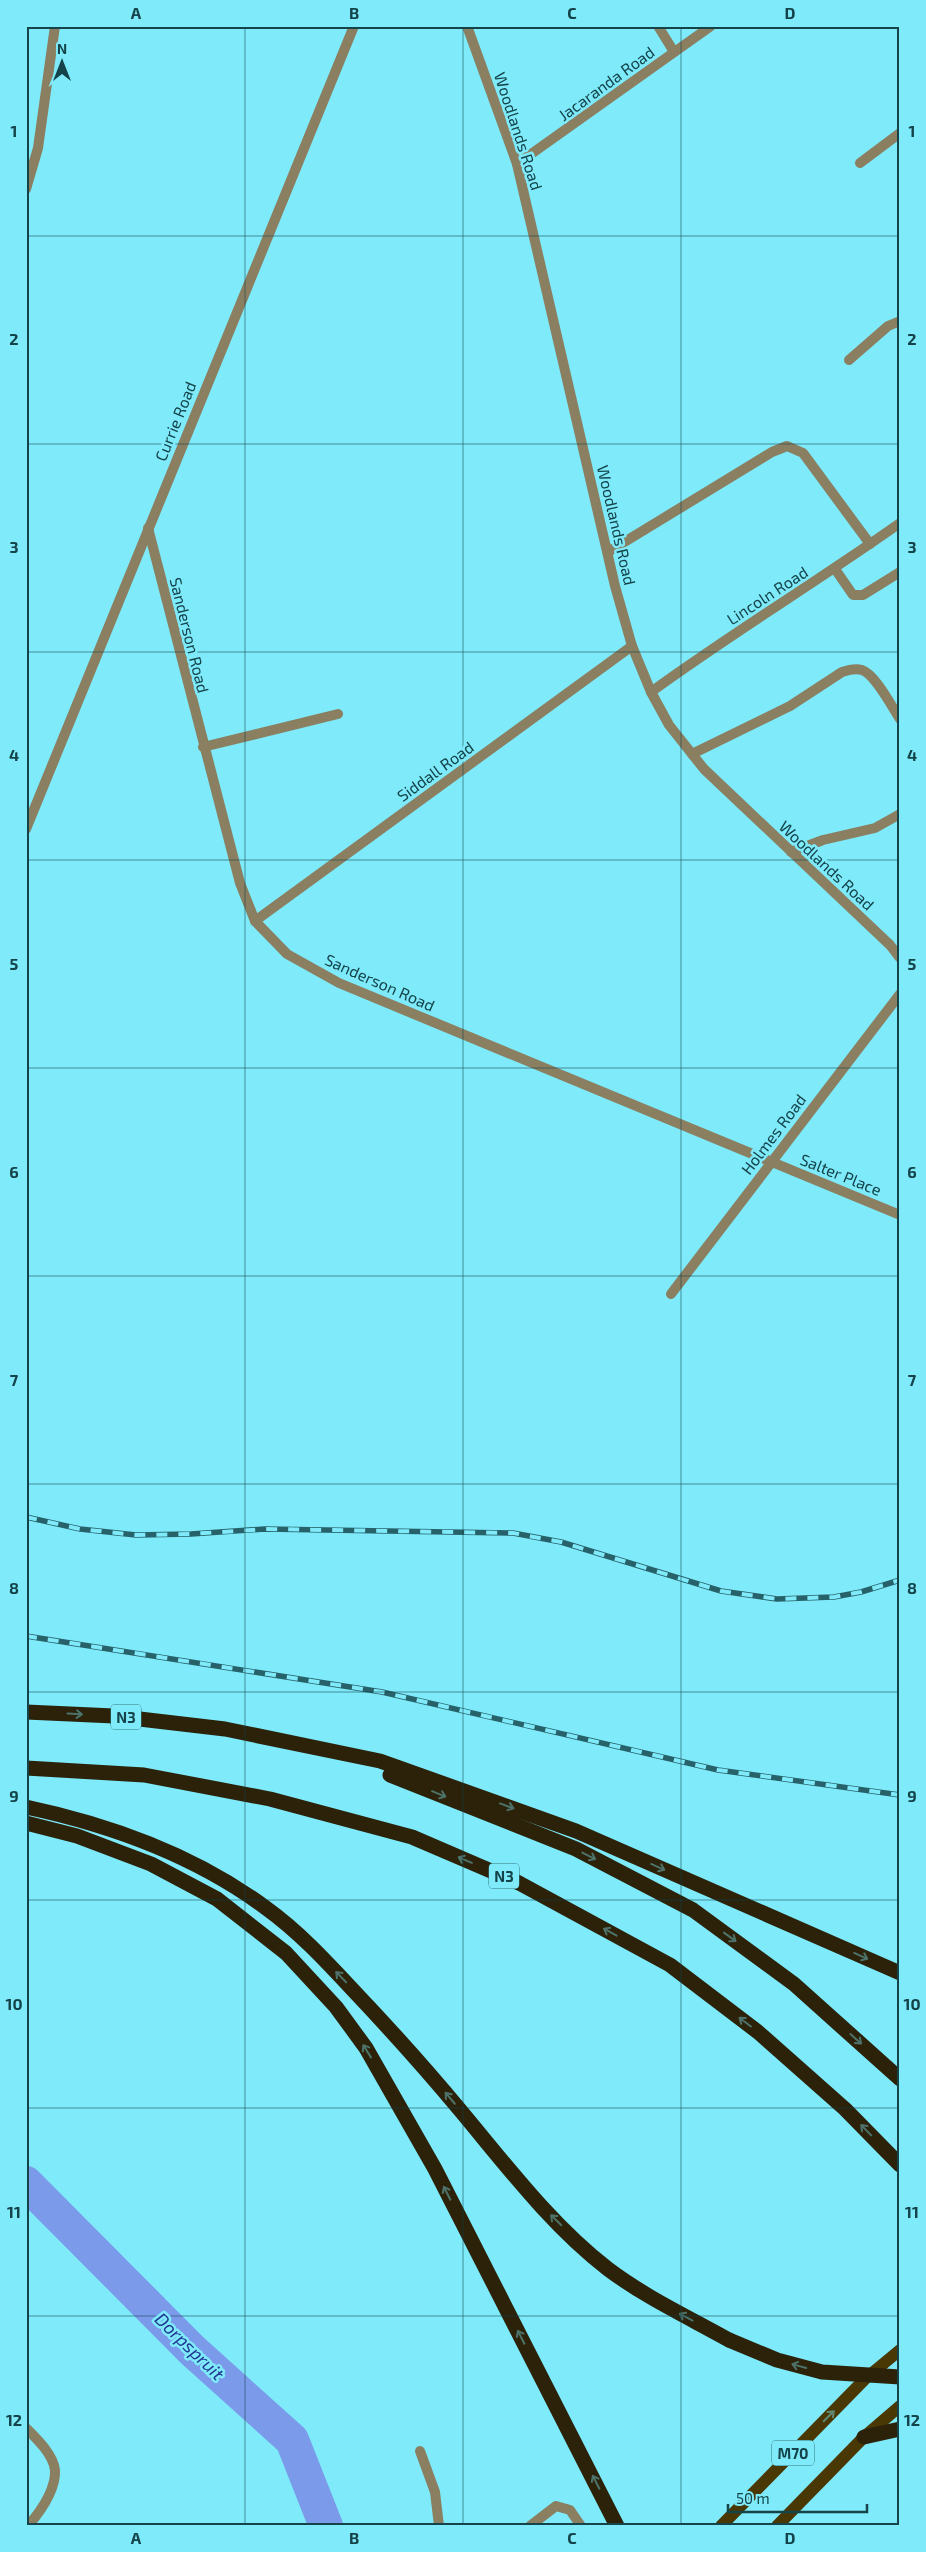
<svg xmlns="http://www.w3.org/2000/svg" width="926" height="2552" font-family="'Exo 2',sans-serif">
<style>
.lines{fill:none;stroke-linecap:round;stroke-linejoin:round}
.river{stroke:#7c9aea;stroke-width:34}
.lane{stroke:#8b7f61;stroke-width:10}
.street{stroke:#8b7f61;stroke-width:10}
.primary{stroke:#4a3804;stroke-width:12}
.highway{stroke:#2c220a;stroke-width:15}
.rail-casing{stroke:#276169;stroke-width:5.5}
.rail{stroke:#7eeafa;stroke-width:4;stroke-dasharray:11;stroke-linecap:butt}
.highway-bridge{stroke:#2c220a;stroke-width:15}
.oneway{stroke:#4d726a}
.oneway2{stroke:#618873}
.grid{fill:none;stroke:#144349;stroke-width:1;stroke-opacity:0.55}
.labels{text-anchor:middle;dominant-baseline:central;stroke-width:5;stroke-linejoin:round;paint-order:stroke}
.shield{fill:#7eeafa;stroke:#34757e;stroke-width:1}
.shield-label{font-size:15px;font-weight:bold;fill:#144349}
.street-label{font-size:16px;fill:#144349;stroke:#7eeafa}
.water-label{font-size:18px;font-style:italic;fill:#213692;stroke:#7eeafa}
.neatline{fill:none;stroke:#144349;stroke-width:2}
.grid-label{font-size:16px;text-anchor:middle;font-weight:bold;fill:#144349}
</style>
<rect width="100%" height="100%" fill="#7eeafa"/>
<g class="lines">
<path class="river" d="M26,2183L192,2350L292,2440L326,2526"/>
<g class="lane">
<path d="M860,163L900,133"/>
<path d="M849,360L888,326L900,321"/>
<path d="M835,569L853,595H863L900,572"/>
<path d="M692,754L790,706L842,672C848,670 855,668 862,670C875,674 892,707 900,719"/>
<path d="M791,852L823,840L875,828L900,814"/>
<path d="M420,2451L435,2492L439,2526"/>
<path d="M530,2526L556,2506L570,2510L581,2526"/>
</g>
<g class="street">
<path d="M467,26L517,164L615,586L632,646L651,692L669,725L704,769L890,945L900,958"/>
<path d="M658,26L674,52"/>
<path d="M517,164L711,26"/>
<path d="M26,189L38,148L55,26"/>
<path d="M148,528L240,883L255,921L287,954L339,983L900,1215"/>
<path d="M608,552L772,452L787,446L803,453L870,544"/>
<path d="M651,692C732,633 818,581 900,523"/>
<path d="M203,747L338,714"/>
<path d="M26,829L354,26"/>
<path d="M255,921L632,646"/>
<path d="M671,1294L900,994"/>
<path d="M26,2428C36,2438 53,2454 55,2470C56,2490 40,2512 28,2526"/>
</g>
<g class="primary">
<path d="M721,2526L865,2379L900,2350"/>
<path d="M777,2526L864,2437L900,2406"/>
</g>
<g class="highway">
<path d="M26,1712L114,1716L225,1729L380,1761L576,1831L900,1973"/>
<path d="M26,1768L144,1775L270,1799L412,1837L519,1883L670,1965L758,2032L845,2109L900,2165"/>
<path d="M390,1775L576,1849L693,1910L794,1984L900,2079"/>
<path d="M26,1807C111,1825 196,1856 266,1908C298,1931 325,1960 352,1989C389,2028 425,2068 460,2110C506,2165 551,2225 608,2269C645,2297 688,2317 729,2340"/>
<path d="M26,1823L77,1836L151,1864L217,1899L286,1953L336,2007L366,2048L435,2169L617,2526"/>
<path d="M864,2437L900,2429"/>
</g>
<g class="rail-casing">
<g id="rail">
<path d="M26,1517L80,1529L136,1535L191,1534L265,1529L513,1533L561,1542L721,1591L777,1599L834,1597L861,1592L900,1580"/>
<path d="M26,1636L382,1692L718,1770L900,1795"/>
</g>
</g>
<use href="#rail" class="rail"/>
<path class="highway-bridge" d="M729,2340L777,2360L822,2372L900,2377"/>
</g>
<defs><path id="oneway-shaft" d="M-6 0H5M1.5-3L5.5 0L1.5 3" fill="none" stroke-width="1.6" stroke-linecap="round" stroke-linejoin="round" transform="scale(1.25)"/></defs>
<g class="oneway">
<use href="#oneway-shaft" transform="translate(75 1714) rotate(3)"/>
<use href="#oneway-shaft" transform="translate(439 1794) rotate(22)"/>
<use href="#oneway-shaft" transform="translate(507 1806) rotate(20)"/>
<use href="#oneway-shaft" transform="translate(589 1856) rotate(27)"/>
<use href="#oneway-shaft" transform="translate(465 1860) rotate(-157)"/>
<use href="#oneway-shaft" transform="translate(658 1867) rotate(24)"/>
<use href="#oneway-shaft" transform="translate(610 1932) rotate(-151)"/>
<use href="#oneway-shaft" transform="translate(730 1937) rotate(36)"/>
<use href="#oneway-shaft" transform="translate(861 1956) rotate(24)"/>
<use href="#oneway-shaft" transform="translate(341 1977) rotate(-134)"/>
<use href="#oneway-shaft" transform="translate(745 2022) rotate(-143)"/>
<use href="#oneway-shaft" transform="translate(856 2039) rotate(42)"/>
<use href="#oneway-shaft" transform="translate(367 2051) rotate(-122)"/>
<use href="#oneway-shaft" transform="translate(450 2098) rotate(-130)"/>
<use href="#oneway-shaft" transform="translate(866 2130) rotate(-134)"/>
<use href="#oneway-shaft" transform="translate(447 2193) rotate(-117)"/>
<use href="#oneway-shaft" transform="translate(556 2220) rotate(-135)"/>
<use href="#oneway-shaft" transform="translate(686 2317) rotate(-152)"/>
<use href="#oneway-shaft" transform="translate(521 2337) rotate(-117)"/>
<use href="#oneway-shaft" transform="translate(799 2366) rotate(-165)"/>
<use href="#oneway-shaft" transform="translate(596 2482) rotate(-117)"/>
</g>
<use class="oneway2" href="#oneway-shaft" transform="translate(829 2416) rotate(-45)"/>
<path class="grid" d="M245,26V2526M463,26V2526M681,26V2526M26,236H900M26,444H900M26,652H900M26,860H900M26,1068H900M26,1276H900M26,1484H900M26,1692H900M26,1900H900M26,2108H900M26,2316H900"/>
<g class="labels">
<g class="shield">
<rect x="111" y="1704.5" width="30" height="25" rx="4"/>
<rect x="489" y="1863.5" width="30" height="25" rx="4"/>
<rect x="772" y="2440.5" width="42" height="25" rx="4"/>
</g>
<g class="shield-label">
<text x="126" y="1717">N3</text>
<text x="504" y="1876">N3</text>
<text x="793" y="2453">M70</text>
</g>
<g class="street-label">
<text transform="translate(606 83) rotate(-36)">Jacaranda Road</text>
<text transform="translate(519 131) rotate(72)">Woodlands Road</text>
<text transform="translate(175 421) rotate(-68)">Currie Road</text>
<text transform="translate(617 525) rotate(77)">Woodlands Road</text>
<text transform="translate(767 595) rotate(-33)">Lincoln Road</text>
<text transform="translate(190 635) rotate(76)">Sanderson Road</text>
<text transform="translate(435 771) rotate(-36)">Siddall Road</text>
<text transform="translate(827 865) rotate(43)">Woodlands Road</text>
<text transform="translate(380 982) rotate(24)">Sanderson Road</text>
<text transform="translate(773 1134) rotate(-53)">Holmes Road</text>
<text transform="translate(841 1174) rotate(22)">Salter Place</text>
</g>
<g class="water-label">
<text transform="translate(190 2346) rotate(44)">Dorpspruit</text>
</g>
</g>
<rect width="926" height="2552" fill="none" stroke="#7eeafa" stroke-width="55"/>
<g transform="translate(62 62)" stroke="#7eeafa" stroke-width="4" paint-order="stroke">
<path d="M0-4L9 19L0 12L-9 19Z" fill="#144349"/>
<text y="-8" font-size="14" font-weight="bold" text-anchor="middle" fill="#144349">N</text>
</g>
<path d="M728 2504v8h139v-8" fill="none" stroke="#144349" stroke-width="2.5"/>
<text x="736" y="2504" font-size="15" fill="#144349" stroke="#7eeafa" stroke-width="4" paint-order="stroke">50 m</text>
<rect x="28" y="28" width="870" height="2496" class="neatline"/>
<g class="grid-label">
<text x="136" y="19">A</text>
<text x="354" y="19">B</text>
<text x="572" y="19">C</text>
<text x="790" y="19">D</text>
<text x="14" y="137">1</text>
<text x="912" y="137">1</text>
<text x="14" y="345">2</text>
<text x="912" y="345">2</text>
<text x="14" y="553">3</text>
<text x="912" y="553">3</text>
<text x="14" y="761">4</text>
<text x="912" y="761">4</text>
<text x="14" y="970">5</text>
<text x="912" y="970">5</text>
<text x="14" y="1178">6</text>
<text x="912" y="1178">6</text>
<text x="14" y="1386">7</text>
<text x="912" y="1386">7</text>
<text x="14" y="1594">8</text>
<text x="912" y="1594">8</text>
<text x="14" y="1802">9</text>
<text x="912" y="1802">9</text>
<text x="14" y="2010">10</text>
<text x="912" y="2010">10</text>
<text x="14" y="2218">11</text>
<text x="912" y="2218">11</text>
<text x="14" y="2426">12</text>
<text x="912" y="2426">12</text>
<text x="136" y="2544">A</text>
<text x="354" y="2544">B</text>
<text x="572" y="2544">C</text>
<text x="790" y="2544">D</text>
</g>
</svg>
